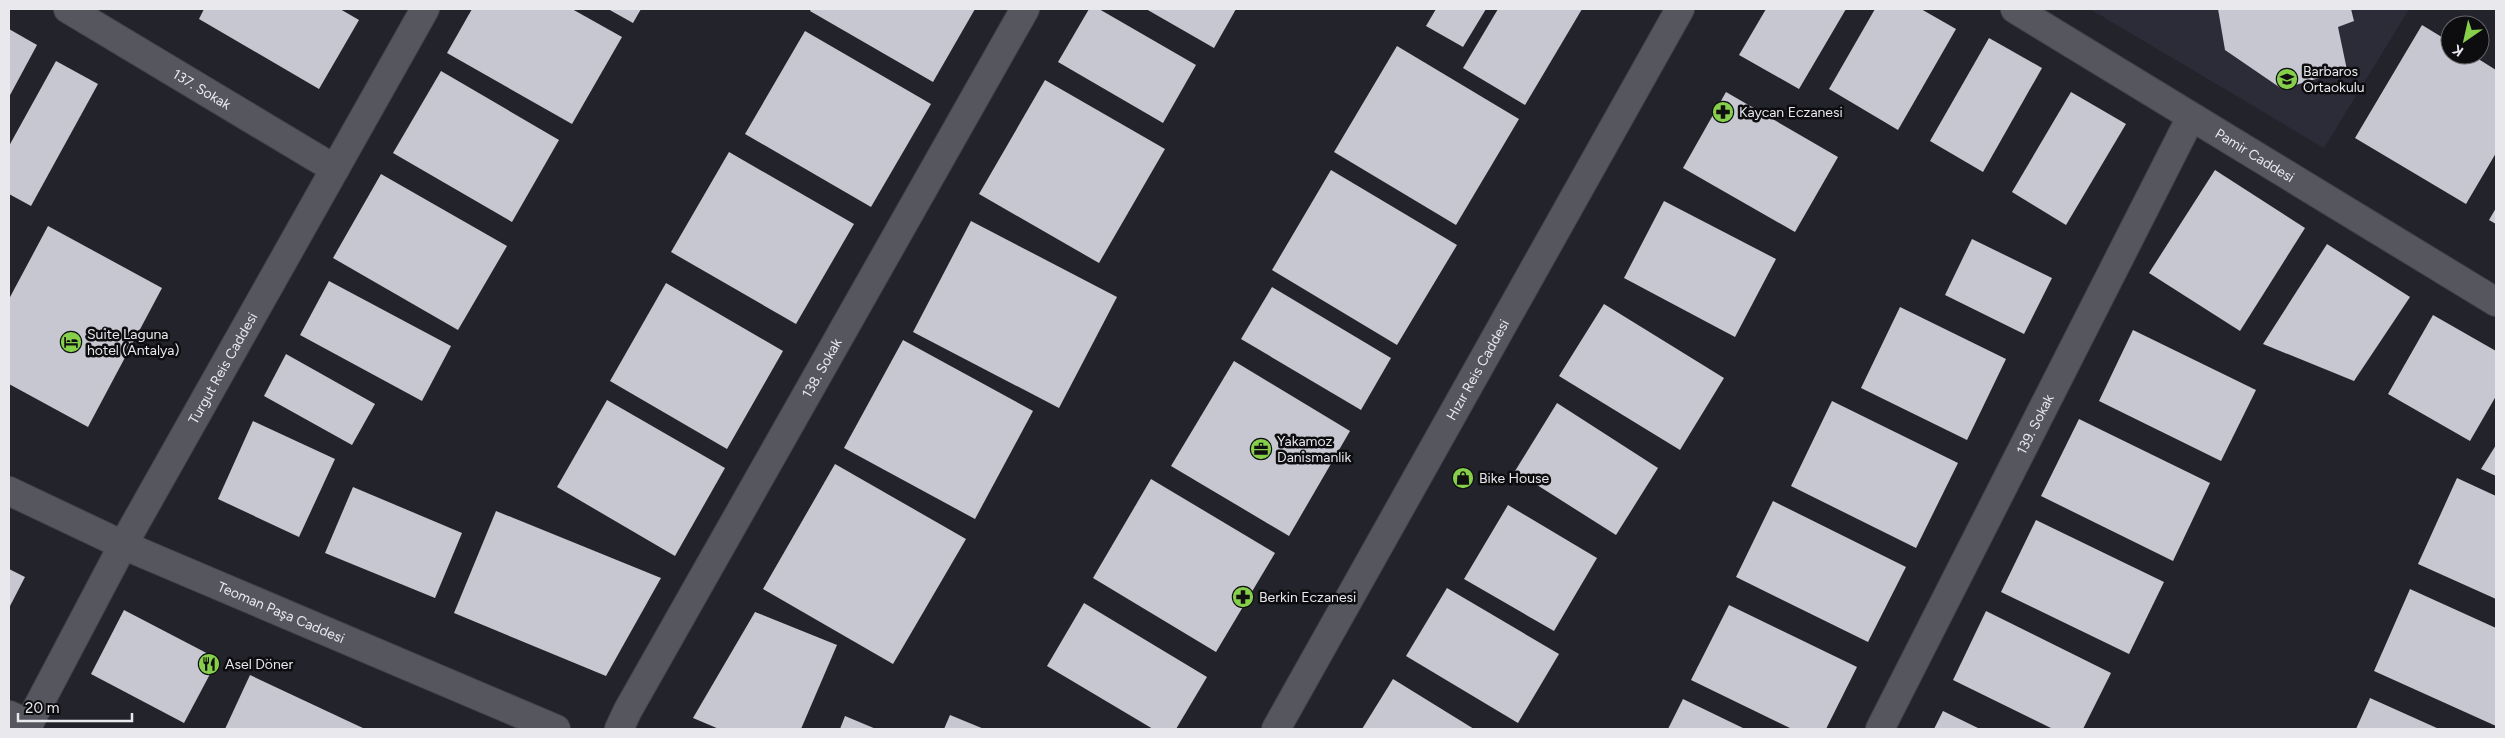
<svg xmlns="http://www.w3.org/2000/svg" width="2505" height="738" font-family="Figtree,sans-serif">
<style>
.built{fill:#2c2c39}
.building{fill:#c6c7d1}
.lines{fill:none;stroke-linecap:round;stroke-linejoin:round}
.minor-casing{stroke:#424247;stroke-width:30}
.tertiary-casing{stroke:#424247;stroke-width:30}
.minor{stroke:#56565f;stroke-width:28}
.tertiary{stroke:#56565f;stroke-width:28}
.labels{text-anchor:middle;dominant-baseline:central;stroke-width:5;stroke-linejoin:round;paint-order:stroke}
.poi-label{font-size:14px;fill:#e8e8ed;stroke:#0d0d10;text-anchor:start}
.street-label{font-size:14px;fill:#e8e8ed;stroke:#0d0d10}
</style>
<rect width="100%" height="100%" fill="#23242b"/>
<path class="built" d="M2090,9H2409L2324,148Z"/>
<g class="building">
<path d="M204,9H340L359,20L319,89L199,19Z"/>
<path d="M472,9H572L622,37L572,124L447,53Z"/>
<path d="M608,9H641L633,23Z"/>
<path d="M811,9H975L933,82L810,11Z"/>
<path d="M1089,9H1099L1196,65L1163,123L1058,62Z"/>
<path d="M1146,9H1236L1214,48Z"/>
<path d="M1436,9H1486L1463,47L1426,26Z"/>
<path d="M1498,9H1582L1525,105L1463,68Z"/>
<path d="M1766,9H1846L1799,89L1739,55Z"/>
<path d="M1875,9H1921L1956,29L1898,130L1829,89Z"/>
<path d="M2218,9H2351L2354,21L2338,27L2347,70L2282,89L2225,50Z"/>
<path d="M2422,25L2450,42V55H2472L2496,70V153L2466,204L2355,138Z"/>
<path d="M9,29L37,45L9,97Z"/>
<path d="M805,31L931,104L871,207L745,134Z"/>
<path d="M1989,38L2042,68L1983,172L1930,141Z"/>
<path d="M1397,46L1519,119L1456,225L1334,152Z"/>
<path d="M56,61L98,84L31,206L9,194V146Z"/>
<path d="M441,71L559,140L512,222L393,153Z"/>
<path d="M1045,80L1165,149L1099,263L979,194Z"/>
<path d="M1726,92L1838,157L1795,232L1683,168Z"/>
<path d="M2071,92L2126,124L2066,225L2012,192Z"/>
<path d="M729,152L854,224L796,324L671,252Z"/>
<path d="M1331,170L1457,245L1397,345L1272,270Z"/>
<path d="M2215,170L2305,228L2240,331L2149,273Z"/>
<path d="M381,174L507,246L458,330L333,258Z"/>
<path d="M1664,201L1776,259L1735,337L1624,278Z"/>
<path d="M2496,208V224L2489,220Z"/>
<path d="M971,221L1117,297L1059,408L913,332Z"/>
<path d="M48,226L162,288L88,427L9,384V299Z"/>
<path d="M1972,239L2052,278L2024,334L1945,295Z"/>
<path d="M2327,244L2410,297L2354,381L2263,344Z"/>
<path d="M329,281L451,346L422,401L300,335Z"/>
<path d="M666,283L783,351L727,449L610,381Z"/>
<path d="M1272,287L1391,358L1361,410L1241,339Z"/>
<path d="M1604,304L1724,378L1680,450L1559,376Z"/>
<path d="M1900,307L2006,359L1967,440L1861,388Z"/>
<path d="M2433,315L2496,351V396L2470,441L2388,394Z"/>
<path d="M2133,330L2256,390L2221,461L2099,401Z"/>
<path d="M903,340L1033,411L975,519L844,448Z"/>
<path d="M286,354L375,404L352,445L264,396Z"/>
<path d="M1234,361L1350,431L1289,536L1171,466Z"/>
<path d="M607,400L725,468L675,556L557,487Z"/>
<path d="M1832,401L1958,463L1916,548L1791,486Z"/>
<path d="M1557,403L1658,468L1616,535L1515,471Z"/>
<path d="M2079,419L2210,483L2173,561L2041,496Z"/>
<path d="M253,421L335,459L299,537L218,499Z"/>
<path d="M2496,445V476L2481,469Z"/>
<path d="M835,464L966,539L893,664L763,589Z"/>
<path d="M2457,478L2496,496V599L2418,564Z"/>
<path d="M1151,479L1275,553L1216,652L1093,578Z"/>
<path d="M353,487L462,533L435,598L325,553Z"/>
<path d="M1773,501L1906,567L1868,642L1736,577Z"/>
<path d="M1508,505L1597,558L1554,631L1464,579Z"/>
<path d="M496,511L661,578L606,676L454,613Z"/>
<path d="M2036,520L2164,582L2129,654L2001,592Z"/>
<path d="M9,569L25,577L9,608Z"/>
<path d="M1447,588L1559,654L1518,723L1406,656Z"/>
<path d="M2410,589L2496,628V726L2374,671Z"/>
<path d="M1084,603L1207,677L1176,729H1153L1047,666Z"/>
<path d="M1729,605L1857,667L1826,729H1792L1691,680Z"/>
<path d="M124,610L218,659L184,723L91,674Z"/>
<path d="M1986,611L2111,673L2083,729H2053L1953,680Z"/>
<path d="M755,612L837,645L801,729H719L693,718Z"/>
<path d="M250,675L365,729H225Z"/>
<path d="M1393,679L1474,729H1362Z"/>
<path d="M2370,698L2439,729H2356Z"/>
<path d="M1683,699L1745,729H1668Z"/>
<path d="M1943,711L1980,729H1934Z"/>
<path d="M950,715L984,729H944Z"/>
<path d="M845,716L876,729H840Z"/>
</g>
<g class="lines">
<g class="minor-casing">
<g id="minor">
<path id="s1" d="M68,9L335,169"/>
<path d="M9,715L29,724"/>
<path id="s2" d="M619,729L628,710L1025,9"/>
<path id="s3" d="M1276,729L1680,9"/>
<path id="s4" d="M1880,729L2191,117"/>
</g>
</g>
<g class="tertiary-casing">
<g id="tertiary">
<path id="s5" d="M2015,9L2496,302"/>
<path id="s6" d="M9,491L123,545L556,729"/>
<path id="s7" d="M26,729L123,545L425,9"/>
</g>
</g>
<use href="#minor" class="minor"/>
<use href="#tertiary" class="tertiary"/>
</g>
<defs>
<g id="school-disc" transform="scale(1.125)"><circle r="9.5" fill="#86cf4b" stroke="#0d0d10"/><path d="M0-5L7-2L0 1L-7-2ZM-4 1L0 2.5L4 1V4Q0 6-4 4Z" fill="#111"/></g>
<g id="pharmacy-disc" transform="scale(1.125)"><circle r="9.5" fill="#86cf4b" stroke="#0d0d10"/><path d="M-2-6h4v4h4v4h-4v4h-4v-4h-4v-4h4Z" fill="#111"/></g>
<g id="hotel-disc" transform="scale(1.125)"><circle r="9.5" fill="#86cf4b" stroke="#0d0d10"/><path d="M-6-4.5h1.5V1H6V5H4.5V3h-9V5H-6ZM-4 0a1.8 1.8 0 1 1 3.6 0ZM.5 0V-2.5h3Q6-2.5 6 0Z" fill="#111"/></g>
<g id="office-disc" transform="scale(1.125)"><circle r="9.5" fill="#86cf4b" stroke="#0d0d10"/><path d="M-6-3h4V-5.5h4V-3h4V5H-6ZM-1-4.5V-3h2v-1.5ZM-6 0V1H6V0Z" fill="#111"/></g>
<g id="shop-disc" transform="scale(1.125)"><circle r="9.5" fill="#86cf4b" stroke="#0d0d10"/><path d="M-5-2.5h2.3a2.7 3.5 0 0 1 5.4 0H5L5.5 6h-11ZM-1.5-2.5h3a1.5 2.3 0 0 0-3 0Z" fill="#111"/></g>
<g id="restaurant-disc" transform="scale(1.125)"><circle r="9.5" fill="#86cf4b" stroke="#0d0d10"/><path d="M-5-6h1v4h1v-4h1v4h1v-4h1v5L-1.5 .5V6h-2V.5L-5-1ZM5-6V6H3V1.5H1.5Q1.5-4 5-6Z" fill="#111"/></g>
</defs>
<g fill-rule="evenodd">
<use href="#school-disc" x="2287" y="79"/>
<use href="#pharmacy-disc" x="1723" y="112"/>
<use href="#hotel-disc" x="71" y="342"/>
<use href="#office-disc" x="1261" y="449"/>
<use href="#shop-disc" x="1463" y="478"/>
<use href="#pharmacy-disc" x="1243" y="597"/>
<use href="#restaurant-disc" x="209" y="664"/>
</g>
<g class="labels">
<g class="poi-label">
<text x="2303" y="71">Barbaros<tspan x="2303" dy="16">Ortaokulu</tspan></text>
<text x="1739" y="112">Kaycan Eczanesi</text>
<text x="87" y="334">Suite Laguna<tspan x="87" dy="16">hotel (Antalya)</tspan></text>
<text x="1277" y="441">Yakamoz<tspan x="1277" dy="16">Danismanlik</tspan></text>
<text x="1479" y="478">Bike House</text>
<text x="1259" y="597">Berkin Eczanesi</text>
<text x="225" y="664">Asel Döner</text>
</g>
<g class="street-label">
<text stroke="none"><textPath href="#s1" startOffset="156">137. Sokak</textPath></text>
<text stroke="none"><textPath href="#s5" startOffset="281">Pamir Caddesi</textPath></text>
<text stroke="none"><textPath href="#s7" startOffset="411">Turgut Reis Caddesi</textPath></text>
<text stroke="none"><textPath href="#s2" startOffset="414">138. Sokak</textPath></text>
<text stroke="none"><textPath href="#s3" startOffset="412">Hızır Reis Caddesi</textPath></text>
<text stroke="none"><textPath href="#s4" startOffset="342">139. Sokak</textPath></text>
<text stroke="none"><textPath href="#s6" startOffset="298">Teoman Paşa Caddesi</textPath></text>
</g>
</g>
<rect width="2505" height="738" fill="none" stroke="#e8e8ed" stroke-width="20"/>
<g transform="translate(2465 40) rotate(214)"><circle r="24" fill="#0d0d10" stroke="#656568"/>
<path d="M0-4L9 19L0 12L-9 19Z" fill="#86cf4b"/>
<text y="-8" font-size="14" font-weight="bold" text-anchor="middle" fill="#e8e8ed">K</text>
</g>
<path d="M18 713v8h114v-8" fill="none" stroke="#e8e8ed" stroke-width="2.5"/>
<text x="25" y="713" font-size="15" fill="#e8e8ed" stroke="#0d0d10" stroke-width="4" paint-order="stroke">20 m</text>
</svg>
